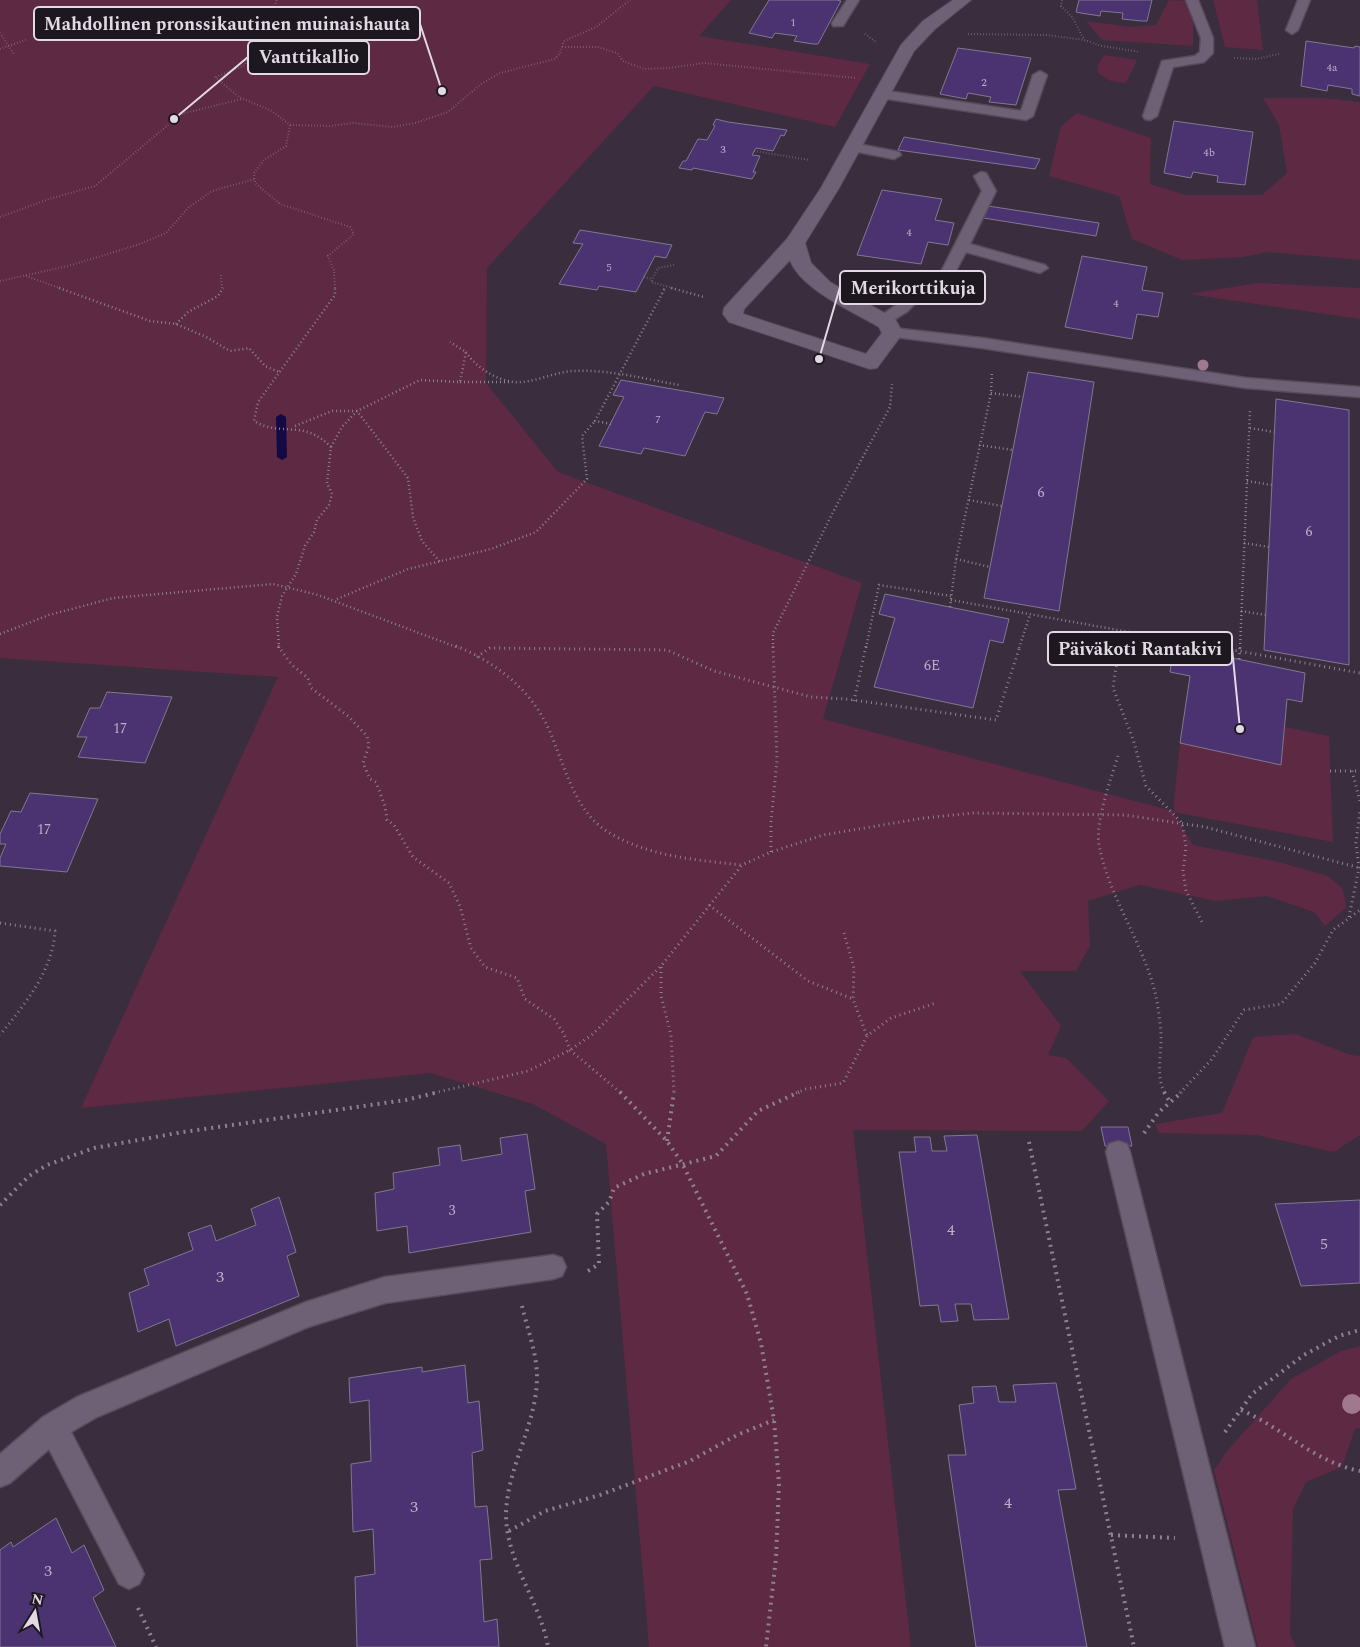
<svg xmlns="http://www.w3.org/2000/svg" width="1360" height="1647" font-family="Spectral,serif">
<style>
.green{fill:#5e2942}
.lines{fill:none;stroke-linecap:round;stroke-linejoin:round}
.stream{fill:#130944;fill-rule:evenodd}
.building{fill:#4a3370;stroke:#7f7990}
.lane-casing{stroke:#574c5b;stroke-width:3}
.street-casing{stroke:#574c5b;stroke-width:2}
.path-far3{stroke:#8d8291;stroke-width:2;stroke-dasharray:0.5 2.5;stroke-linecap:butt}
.path-far2{stroke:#8d8291;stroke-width:2.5;stroke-dasharray:1 3;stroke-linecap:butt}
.path-far1{stroke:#8d8291;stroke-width:3;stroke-dasharray:1 4;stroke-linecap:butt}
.path{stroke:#8d8291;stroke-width:4;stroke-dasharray:2 5;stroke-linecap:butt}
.lane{fill:#6f6175;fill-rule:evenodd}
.street{fill:#6f6175;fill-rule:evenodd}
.tree{fill:#a1798e}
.labels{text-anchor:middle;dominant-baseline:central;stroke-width:5;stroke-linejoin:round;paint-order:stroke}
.far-number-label{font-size:11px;fill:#bcb0c8}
.number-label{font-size:14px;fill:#bcb0c8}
.near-number-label{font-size:16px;fill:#bcb0c8}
.leader{fill:none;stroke:#e2d9e5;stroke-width:2}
.callout-dot{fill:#e2d9e5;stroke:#1d1820;stroke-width:2}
.callout{fill:#1d1820;stroke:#e2d9e5;stroke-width:2}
.callout-label{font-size:18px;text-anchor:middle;font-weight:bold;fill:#e2d9e5}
</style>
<rect width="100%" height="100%" fill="#3a2d3e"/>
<g class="green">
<path d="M0,0H731L699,36L870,64L835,127L654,86L487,268L486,383L558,472L862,583L823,719L1173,811L1180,743L1281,765L1285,727L1329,736L1333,842L1173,812L1193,845L1275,861L1328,876L1343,889L1346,908L1325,926L1314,912L1267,896L1215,901L1140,885L1088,901L1090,946L1076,971H1020L1061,1026L1048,1055L1066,1058L1109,1101L1082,1131L853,1130L911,1647H649L606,1144L533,1104L430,1073L81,1108L278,677L0,658Z"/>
<path d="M1169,0L1193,1V46L1102,40L1086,21L1130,27L1156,25Z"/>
<path d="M1213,0H1257L1263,50L1225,47Z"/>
<path d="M1104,55L1137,60L1126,83L1111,81L1099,74L1097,66Z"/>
<path d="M1263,98H1323L1360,102V260L1268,252L1243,257L1182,260L1132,239L1119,196L1049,176L1061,126L1077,113L1151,138L1150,184L1186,195H1262L1287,173L1279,125Z"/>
<path d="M1258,283L1360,288V319L1188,294Z"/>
<path d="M1296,1034L1351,1055L1360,1056V1135L1334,1152L1256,1135L1159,1133L1155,1124L1222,1113L1253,1037Z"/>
<path d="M1360,1346V1428L1355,1429L1342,1467L1306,1482L1293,1509L1290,1634L1296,1647H1258L1214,1470L1227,1451L1291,1379L1341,1351Z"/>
</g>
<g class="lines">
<path class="stream" d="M281,414L286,417L287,457L282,460L277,457L276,417Z"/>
</g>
<g class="building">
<path d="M769,0H837L841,1L818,44H813L794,41L797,36L775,33L772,38L749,33Z"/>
<path d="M1079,0H1152L1147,21H1142L1122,19L1123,13L1101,11L1100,16L1081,13L1076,12Z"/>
<path d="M1306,41L1354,48L1355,46L1360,47V96L1352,94V89L1328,85L1327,91L1301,86Z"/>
<path d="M958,48L1031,58L1016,105L989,102L991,97L968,93L966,99L940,94Z"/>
<path d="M716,119L728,122L787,130L784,136L781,135L773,151L756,148L752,155L760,156L753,172H756L752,179L693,168L692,170L679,168L683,161H686L698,139L707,140L715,126L713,125Z"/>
<path d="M1174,121L1253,132L1245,185L1217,182L1218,176L1193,172L1191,178L1164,173Z"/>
<path d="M904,137L1040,159L1035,169L898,150Z"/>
<path d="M882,190L942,199L935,220L954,223L948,245L928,242L921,264L857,255Z"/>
<path d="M975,204L1099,223L1096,236L971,216Z"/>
<path d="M580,230L672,245L666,258L655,256L636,292L599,286L597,290L559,284L583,244L573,243Z"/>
<path d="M1082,256L1147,267L1142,290L1163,293L1158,317L1137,314L1132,339L1065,327Z"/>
<path d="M1028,372L1094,382L1059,611L984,598Z"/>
<path d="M621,380L724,398L717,414L705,412L685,456L644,448L641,454L599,446L624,397L613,395Z"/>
<path d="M1276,399L1349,410V665L1264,650Z"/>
<path d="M885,594L1009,619L1003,643L990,640L973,708L874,687L895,618L879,614Z"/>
<path d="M1174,646L1305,673L1302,702L1287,699L1281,765L1180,743L1190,676L1170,672Z"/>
<path d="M107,692L172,697L145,763L78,757L87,737H77L90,708H100Z"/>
<path d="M30,793L98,799L67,872L0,866V858L6,844H0V834L11,811L21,812Z"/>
<path d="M1101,1127H1128L1132,1146H1105Z"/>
<path d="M527,1134L535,1189L525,1191L531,1232L409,1253L407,1226L377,1231L375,1193L394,1189L393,1173L440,1165L438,1148L460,1145L462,1161L502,1154L500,1138Z"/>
<path d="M977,1135L1009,1319L974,1320L971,1304H955L958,1321L941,1322L938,1305L920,1306L899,1152H916L914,1137H930L932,1151H947L944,1136Z"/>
<path d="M279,1197L296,1252L287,1256L299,1296L176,1346L169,1319L138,1332L129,1293L149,1285L144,1269L193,1250L188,1233L211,1225L216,1241L256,1225L251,1209Z"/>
<path d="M1360,1200V1283L1301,1286L1275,1204Z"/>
<path d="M465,1365L468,1403L479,1401L483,1450L472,1453L475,1507L487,1506L492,1559L480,1560L484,1622L497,1619L499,1647H357L355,1577L375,1574L373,1529L353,1532L351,1464L371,1461L369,1400L350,1403L349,1378L422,1367V1372Z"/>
<path d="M1056,1383L1076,1489L1058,1490L1087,1647H976L948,1455H966L959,1405L974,1403L972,1387L996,1386L999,1402H1016L1013,1385Z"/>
<path d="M56,1518L72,1553L84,1545L104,1590L93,1598L116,1647H0V1550L11,1542L13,1547Z"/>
</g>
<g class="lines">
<g class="lane-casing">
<g id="lane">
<path d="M847,0H859L843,26H833L832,23Z"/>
<path d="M1186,0H1198L1213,38V53L1204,62L1173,67L1157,116L1150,120L1145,119L1143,116L1162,61L1195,56L1200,52L1201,38Z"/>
<path d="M1298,0H1310L1298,30L1292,34L1286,30Z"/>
<path d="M1040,71L1047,75L1033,116L1026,120L881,98L874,94L881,90L1021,111L1033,75Z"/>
<path d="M853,143L899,152L901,155L894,159L848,150L846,147Z"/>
<path d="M981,172L986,173L996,191L970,244L1045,265L1048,268L1040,273L966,252L952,278L919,299L908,311L889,323H877L875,320L896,305L907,293L941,272L982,191L974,176Z"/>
<path d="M893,328L982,338L1246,378L1360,387V397L1246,388L982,348L887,336L885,333L887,330Z"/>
<path d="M1118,1141L1127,1144L1130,1152L1255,1647H1225L1106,1152L1109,1144Z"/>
<path d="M553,1255L562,1258L566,1267L562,1276L553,1279L385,1303L308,1327L97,1417L71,1432L139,1564L144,1574L139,1584L129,1589L119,1584L49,1449L10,1483L0,1487V1454L43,1417L77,1397L306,1302L385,1277Z"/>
</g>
</g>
<g class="street-casing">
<path id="street" d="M953,0H971L935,29L914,51L839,188L805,243L811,263L830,282L895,319L903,333L900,337L877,368L870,369L729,322L723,314L724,308L787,239L821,188L901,45L923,21ZM790,260C800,289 854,312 879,327L882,333L866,354L743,314L744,309Z"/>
</g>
<g class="path-far3">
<path d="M1062,0L1061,6L1073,18L1084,40L1102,46L1140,52"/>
<path d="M0,33L14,54"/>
<path d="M865,34L876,42"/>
<path d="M968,34L1047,35L1084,40"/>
<path d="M562,47H598L617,53L623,61L644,69L670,68L704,63L856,78"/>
<path d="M0,49L28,39"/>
<path d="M1234,58L1256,59L1279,54"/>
<path d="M215,77L239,97L272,111L290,125L286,146L264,160L254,173L255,183L280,204L350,227L354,234L328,256L334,270L335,289"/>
<path d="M216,77L245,65L254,34L268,22L277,0"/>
<path d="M290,125L330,126L353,123L393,127L415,123L448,112L481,84L500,73L555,59L560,53L564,41L596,27L630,0"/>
<path d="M754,151L810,160"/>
<path d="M0,217L49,199L95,186L181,114L242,99"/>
<path d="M674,265L658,268L651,282L676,289"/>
<path d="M221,275L222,289"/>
<path d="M26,276L62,289"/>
<path d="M644,277L652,279"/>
<path d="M0,281L68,266L137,245L166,233L189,207L212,191L255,179"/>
<path d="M664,289L665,287"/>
</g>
<g class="path-far2">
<path d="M59,288L150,321L176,324L206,337L230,351L249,348L265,366L279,372"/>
<path d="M671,288L704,297"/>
<path d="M176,324L188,312L218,296L223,288"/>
<path d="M466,352C476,367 494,379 513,382C532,384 554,372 573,371C608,369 645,379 679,385"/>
<path d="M460,382H511"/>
<path d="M991,393L1023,397"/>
<path d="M611,424L595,421L665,288"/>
<path d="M295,426L332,411H357L408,478L413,517L422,541L440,562"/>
<path d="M1250,428L1274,432"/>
<path d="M979,445L1013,450"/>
<path d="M331,447L342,427L357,411L420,380L460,382L466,352L450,342"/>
<path d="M1247,481L1272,485"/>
<path d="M969,500L1002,506"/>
<path d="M1244,543L1269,547"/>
<path d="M956,559L990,567"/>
<path d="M337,599L408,569L491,549L536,532L587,479L582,436L595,421"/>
<path d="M951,600L1218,648"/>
<path d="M950,607L956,559L991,393L992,372"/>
<path d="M1241,611L1266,615"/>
<path d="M0,634L49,615L113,598L273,584L318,595L459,648"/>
<path d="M279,648L277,617L282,596L296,574L305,546L314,532L317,520L329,505L332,494L327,483L331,447C302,418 283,438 254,421L258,402L335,295V288"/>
<path d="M773,648V633L833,512L890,407L892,384"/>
<path d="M866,648L879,585L951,596"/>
<path d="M1019,648L1030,615"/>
<path d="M1119,648L1121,631"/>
<path d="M1240,648L1250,410"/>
</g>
<g class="path-far1">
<path d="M278,646L292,665L308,678L311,688L348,716L367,736L369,746L363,763L370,779L376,782L385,806L387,820L394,825L413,857L449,883L460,906L471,948L485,967L517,978L525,999L554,1019L564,1034L570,1050L621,1093"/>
<path d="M456,646C497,663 532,690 550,732C564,764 574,809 605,830C644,856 696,860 741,865"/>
<path d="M1119,646L1113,688L1133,739L1146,786L1182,823L1186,847L1183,871L1186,891L1202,922"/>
<path d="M1211,646L1360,673"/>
<path d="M477,657L490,648L667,650L714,671L811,697L846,699L996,720L1020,646"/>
<path d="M1239,659L1240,646"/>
<path d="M854,701L866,646"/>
<path d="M1118,756C1111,779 1095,822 1099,845C1109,897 1142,941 1155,992C1158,1005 1160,1020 1161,1034C1162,1053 1155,1076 1165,1093"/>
<path d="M1330,771H1360"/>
<path d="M1352,771L1360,801"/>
<path d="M771,852V822L777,760L773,646"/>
<path d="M709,905L808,981L853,999"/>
<path d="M1349,917L1359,868L1356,843L1360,810"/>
<path d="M0,923L55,931C53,971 24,1005 0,1035"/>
<path d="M844,933L854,968L853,999L867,1036"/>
<path d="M661,967V996L671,1035L674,1093"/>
<path d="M434,1093L528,1071L570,1050L593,1034L661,966L742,865L771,852L823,835L924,818L973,813L1125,815L1205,827L1360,868"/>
<path d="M796,1093L806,1089L843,1083L867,1036L891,1018L936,1003"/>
<path d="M1180,1093L1212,1059L1244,1010L1281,1004L1315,963L1333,930L1360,910"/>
</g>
<g class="path">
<path d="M620,1092L667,1141L682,1163L747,1294L761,1343L774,1420L779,1484L776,1558L766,1647"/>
<path d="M1164,1092L1170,1102"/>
<path d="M1144,1133L1159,1112L1182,1092"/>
<path d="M667,1141L674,1092"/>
<path d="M1029,1142L1134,1647"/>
<path d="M0,1205L29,1176L47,1165L94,1148L183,1132L406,1100L439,1092"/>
<path d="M588,1271L599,1264L597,1214L609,1202L614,1188L644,1174L716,1156L758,1111L799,1092"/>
<path d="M522,1306C527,1328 537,1353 537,1377C537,1424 507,1467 506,1514C506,1562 540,1601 548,1647"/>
<path d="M1241,1410C1283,1428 1314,1462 1360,1471"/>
<path d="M1225,1432L1252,1394L1304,1355L1339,1336L1360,1330"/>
<path d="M509,1531L545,1511L600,1495L690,1461L737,1435L774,1420"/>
<path d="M1111,1535L1175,1538"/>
<path d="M138,1608L156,1647"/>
</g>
<use href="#lane" class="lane"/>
<use href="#street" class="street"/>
</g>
<g class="tree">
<circle cx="1203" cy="365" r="5.5"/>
<circle cx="1352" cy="1404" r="10"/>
</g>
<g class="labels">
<g class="far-number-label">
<text x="793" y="22">1</text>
<text x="1332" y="67">4a</text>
<text x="984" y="82">2</text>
<text x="723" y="149">3</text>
<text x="1209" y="152">4b</text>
<text x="909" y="232">4</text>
<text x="609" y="267">5</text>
<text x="1116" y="303">4</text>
<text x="658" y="419">7</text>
</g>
<g class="number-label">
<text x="1041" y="492">6</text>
<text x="1309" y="531">6</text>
<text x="932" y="665">6E</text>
<text x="120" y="728">17</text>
<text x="44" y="829">17</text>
<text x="452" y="1210">3</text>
</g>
<g class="near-number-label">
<text x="951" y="1230">4</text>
<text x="1324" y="1244">5</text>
<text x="220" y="1277">3</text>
<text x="1008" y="1503">4</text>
<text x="414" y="1507">3</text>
<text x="48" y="1571">3</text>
</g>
</g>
<path class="leader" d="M442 91L420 24M174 119L248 57M819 359L840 287M1240 729L1232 648"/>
<g class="callout-dot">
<circle cx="442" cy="91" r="5"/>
<circle cx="174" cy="119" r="5"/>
<circle cx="819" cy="359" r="5"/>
<circle cx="1240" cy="729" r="5"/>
</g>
<g class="callout">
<rect x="34" y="7" width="386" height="33" rx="5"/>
<rect x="248" y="41" width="121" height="33" rx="5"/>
<rect x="840" y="271" width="145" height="33" rx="5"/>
<rect x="1048" y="632" width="184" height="33" rx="5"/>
</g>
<g class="callout-label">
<text x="227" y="30">Mahdollinen pronssikautinen muinaishauta</text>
<text x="309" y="63">Vanttikallio</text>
<text x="913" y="294">Merikorttikuja</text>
<text x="1140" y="655">Päiväkoti Rantakivi</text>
</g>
<g transform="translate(35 1612) rotate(11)" stroke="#1d1820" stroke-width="4" paint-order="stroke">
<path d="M0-4L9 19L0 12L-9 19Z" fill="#e2d9e5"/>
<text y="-8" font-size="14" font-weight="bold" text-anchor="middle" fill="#e2d9e5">N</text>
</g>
</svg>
